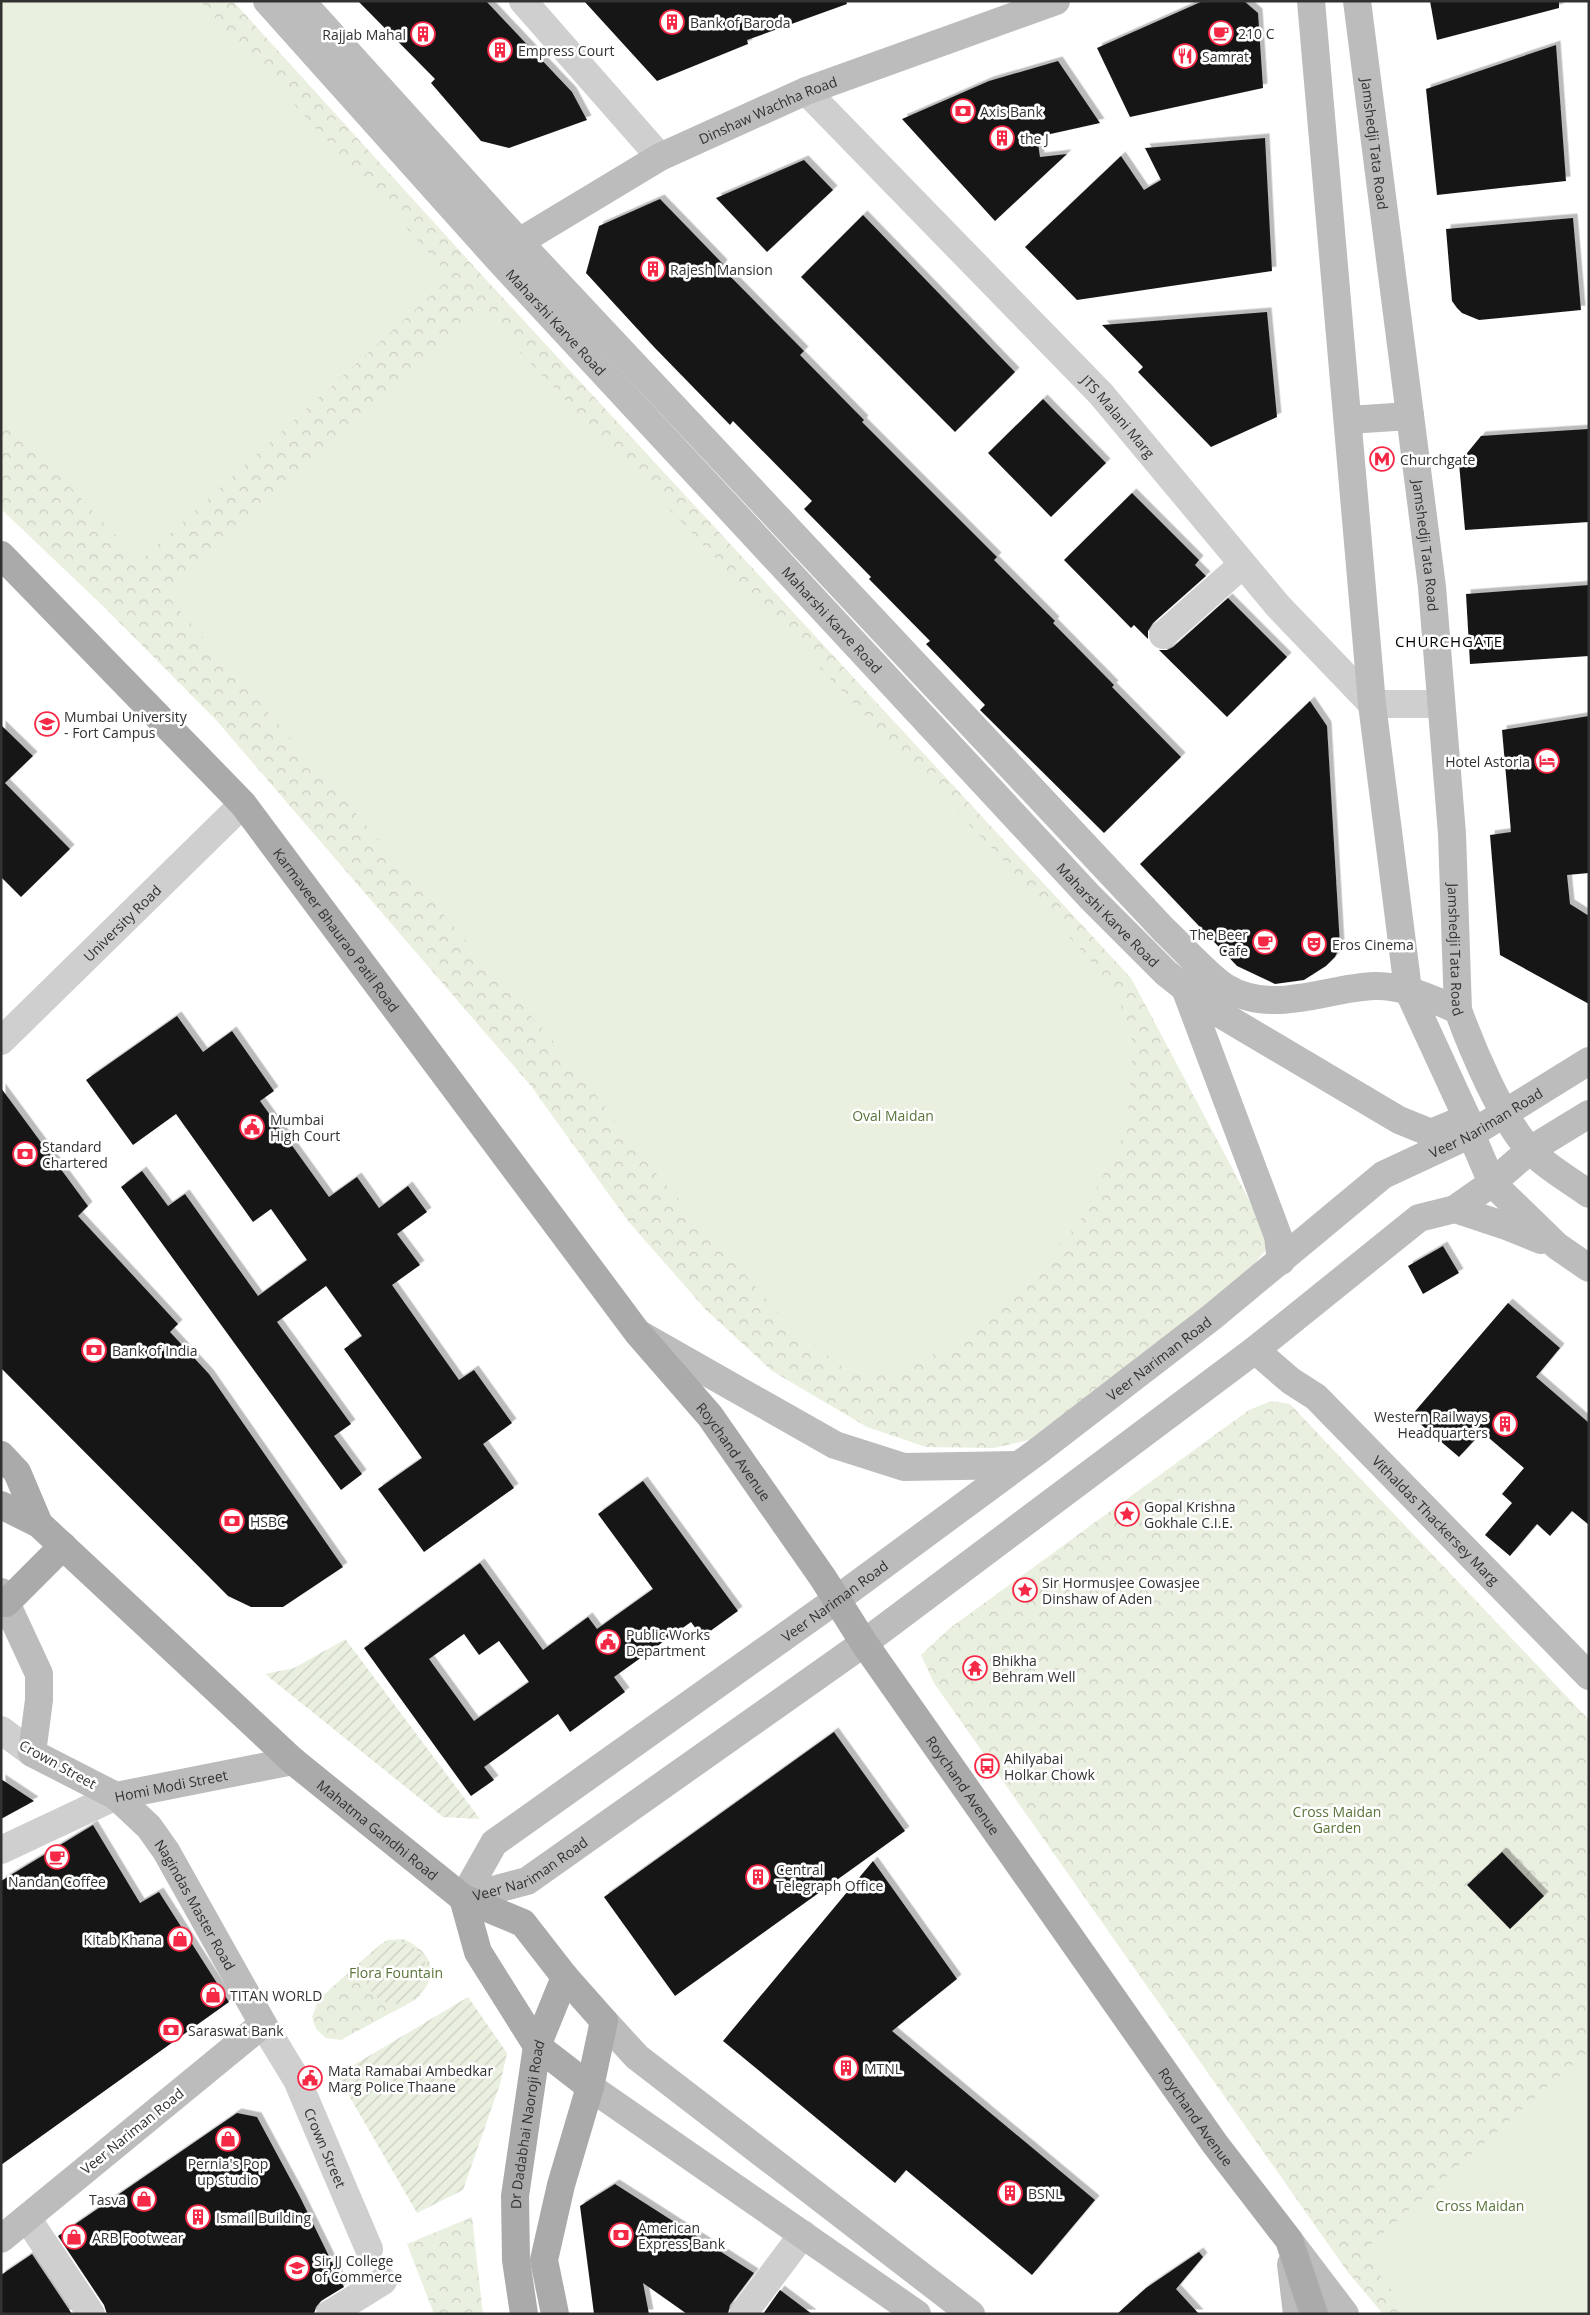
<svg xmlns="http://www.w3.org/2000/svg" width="1590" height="2315" font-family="'Open Sans',sans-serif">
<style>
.park{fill:url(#park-crowns)}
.garden{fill:url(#garden-furrows)}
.pitch{fill:#eaf0e0}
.building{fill:#191919;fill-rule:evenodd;filter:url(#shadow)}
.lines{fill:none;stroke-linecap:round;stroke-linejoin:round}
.street{stroke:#cfcfcf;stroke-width:28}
.secondary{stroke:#bcbcbc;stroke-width:28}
.primary{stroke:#aaa;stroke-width:28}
.labels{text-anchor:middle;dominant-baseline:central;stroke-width:5;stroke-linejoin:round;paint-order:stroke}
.poi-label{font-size:14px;fill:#323232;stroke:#fff;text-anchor:start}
.street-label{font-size:14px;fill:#323232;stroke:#fff}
.park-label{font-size:14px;fill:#59743a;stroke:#fff}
.neighbourhood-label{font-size:15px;letter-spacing:1px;fill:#000;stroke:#fff}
</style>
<defs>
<pattern id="park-crowns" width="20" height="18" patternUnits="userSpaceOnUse" patternTransform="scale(1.25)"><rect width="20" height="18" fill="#eaf0e0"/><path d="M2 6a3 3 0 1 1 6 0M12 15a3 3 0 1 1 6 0" fill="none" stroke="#c9cec1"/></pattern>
<pattern id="garden-furrows" width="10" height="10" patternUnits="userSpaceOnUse" patternTransform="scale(1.25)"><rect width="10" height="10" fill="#eaf0e0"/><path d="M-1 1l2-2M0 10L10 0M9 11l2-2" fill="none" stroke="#c9cec1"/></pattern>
<filter id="shadow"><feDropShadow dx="4.5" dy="-4.5" stdDeviation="0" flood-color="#0004"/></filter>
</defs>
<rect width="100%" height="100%" fill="#fff"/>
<g class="park">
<path d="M1,1H233L479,272L1131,978L1272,1243L1215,1310L1046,1436L994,1448L926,1447L867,1427L772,1371L706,1310L628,1221L531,1086L216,720L104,607L1,509Z"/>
<path d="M1271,1401L1290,1404L1589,1720V2314H1383L1347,2271L934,1683L921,1655L950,1628L1249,1410Z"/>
<path d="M402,1939C434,1951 441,1977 415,2000L341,2040L326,2038L316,2029L312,2017L318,2000L377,1947L387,1940Z"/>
<path d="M472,2217L483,2314H434L407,2244Z"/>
</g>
<g class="garden">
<path d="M346,1639V1640L480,1819L443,1817L265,1674L294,1668Z"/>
<circle cx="396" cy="1973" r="31"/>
<path d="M468,1997L507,2053L500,2084L463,2190L417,2213L337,2075Z"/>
</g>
<g class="pitch">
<path d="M1,1H200L451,277L140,561L1,414Z"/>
<path d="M481,311L1011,869L1116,991L1133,1043L1127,1129L1079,1223L991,1320L902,1373L852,1374L792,1328L646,1162L567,1057L169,598Z"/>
<path d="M1589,2050V2314H1410L1362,2252Z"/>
</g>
<g class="building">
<path d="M358,1H486L572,92L587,120L509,148L481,141L431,83L435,79Z"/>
<path d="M584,1H846L847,4L747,40L748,44L657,81Z"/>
<path d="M1203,1H1244L1258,13L1263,88L1130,117L1097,48Z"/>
<path d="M1430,1H1559V8L1437,40Z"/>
<path d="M1556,45L1566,181L1437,195L1426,89Z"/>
<path d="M1058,61L1100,123L1037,137L1040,157L1067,154L995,221L902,119L989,81Z"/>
<path d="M1265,138L1272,271L1077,300L1025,247L1121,156L1144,190L1161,180L1145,148Z"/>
<path d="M804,160L833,190L767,252L716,198Z"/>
<path d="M660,199L723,264L721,267L804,351L800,355L864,420L862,422L997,557L994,560L1055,621L1053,623L1114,685L1112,687L1181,757L1104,833L980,710L985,705L926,644L930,641L869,579L871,577L804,509L812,501L733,421L730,425L654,347L586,273L599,226Z"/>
<path d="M863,215L1015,372L955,432L801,277Z"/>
<path d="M1573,218L1581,310L1479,320L1462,313L1457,308L1452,301L1446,229Z"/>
<path d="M1267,312L1277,417L1211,447L1138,372L1143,367L1102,325Z"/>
<path d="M1043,399L1106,463L1051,517L988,453Z"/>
<path d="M1588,429L1589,522L1465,530L1459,463L1481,436Z"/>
<path d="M1132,493L1199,560L1195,565L1206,576L1153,623L1148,631V639L1134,625L1131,628L1064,560Z"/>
<path d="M1589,585V656L1470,664L1466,594Z"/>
<path d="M1228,598L1287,657L1227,717L1159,650H1167L1173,647Z"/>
<path d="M1310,701L1327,726L1340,946L1335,957L1326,966L1304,980L1275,984L1237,966L1140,864Z"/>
<path d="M1589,716V873L1567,875L1570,904L1589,916V1004L1500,955L1490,835L1511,832L1502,730Z"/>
<path d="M1,725L33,756L5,783L70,849L21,897L1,877Z"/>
<path d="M177,1016L203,1052L232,1031L274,1091L260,1101L329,1197L357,1177L379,1208L408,1186L427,1212L397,1234L420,1265L392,1285L459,1380L474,1370L512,1423L483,1444L514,1488L424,1552L378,1489L422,1458L344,1349L362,1336L326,1286L277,1322L351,1424L334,1436L362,1474L341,1490L121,1187L142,1171L168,1206L185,1194L258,1296L307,1260L271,1209L253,1222L176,1114L133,1145L86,1080Z"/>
<path d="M1,1088L88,1206L78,1216L178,1324L170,1332L209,1374L343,1567L283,1607H251L228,1596L1,1368Z"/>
<path d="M1443,1246L1459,1273L1423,1294L1408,1266Z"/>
<path d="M1508,1303L1560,1348L1536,1377L1589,1423V1525L1572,1511L1550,1536L1537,1524L1510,1556L1485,1535L1512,1503L1502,1494L1524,1468L1482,1432L1459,1457L1411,1416Z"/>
<path d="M643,1481L738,1611L702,1637L691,1622L614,1677L625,1692L570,1732L558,1714L484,1767L494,1780L471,1796L364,1648L480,1563L543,1650L588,1617L597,1629L653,1589L598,1514ZM464,1634L479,1655L499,1641L529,1682L474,1721L429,1659Z"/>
<path d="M834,1732L905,1831L675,1996L604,1897Z"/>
<path d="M1,1779L34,1801L1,1819Z"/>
<path d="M93,1825L140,1903L159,1892L229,2002L1,2165V1881Z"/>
<path d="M1502,1852L1544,1896L1510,1929L1467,1885Z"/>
<path d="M873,1861L957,1979L892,2031L1095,2200L1032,2275L906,2170L895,2183L723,2041Z"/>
<path d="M237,2113L257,2117L300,2197L344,2287L321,2301L316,2307L314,2314H107L104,2305L58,2236Z"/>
<path d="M615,2184L754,2273L730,2305L728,2314H687L643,2283L649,2314H594L580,2206Z"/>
<path d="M1199,2252L1203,2257L1176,2289L1199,2314H1117L1146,2288Z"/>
<path d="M32,2254L72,2314H1V2275Z"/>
<path d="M780,2290L812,2314H763Z"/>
</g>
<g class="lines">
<g class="street">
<path d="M523,1L660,157"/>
<path id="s1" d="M806,91L1101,394L1278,606L1372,704H1441"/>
<path d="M1163,635L1242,565"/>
<path id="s2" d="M1,1041L243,804"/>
<path d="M1,1730L32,1753"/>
<path d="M1,1850L116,1796"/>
<path id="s3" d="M263,2024L297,2080L369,2249"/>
<path d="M27,2218L91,2314"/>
<path d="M330,2314L383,2281"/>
<path d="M743,2314L803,2234"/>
</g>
<g class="secondary">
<path id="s4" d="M267,1L499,260L1090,897L1166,973L1210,1008L1399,1120L1431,1133L1467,1118"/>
<path d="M301,1L519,242L1164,930C1181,946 1208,976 1225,987C1272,1016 1325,988 1374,986C1404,985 1431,999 1458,1010"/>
<path d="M1311,1L1372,704L1408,990L1467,1118L1471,1134L1492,1183L1557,1246L1589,1268"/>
<path id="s5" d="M1357,1L1432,587L1452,834L1458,1010C1472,1049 1502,1120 1530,1150C1546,1167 1570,1180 1589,1194"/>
<path id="s6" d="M506,254L519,242L660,157L806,91L1056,1"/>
<path d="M1348,420L1410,416"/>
<path d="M1185,988L1278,1236L1281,1261"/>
<path d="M1455,1209L1509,1227L1541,1240"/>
<path d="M641,1335L835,1445L904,1467L1017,1465"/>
<path id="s7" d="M1255,1350L1291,1381L1316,1397L1589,1676"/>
<path id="s8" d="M1,1592L39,1674V1700L32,1753L116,1796L149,1827L166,1851L263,2024L1,2239"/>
<path id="s9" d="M116,1796L293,1761"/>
<path id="s10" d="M463,1898L494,1843L836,1600L1038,1451L1212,1317L1383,1175L1471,1134L1589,1061"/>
<path id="s11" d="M463,1898L527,1881L864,1643L1255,1350L1419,1218L1455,1209L1492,1183L1530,1150L1589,1114"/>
<path d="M604,2021L637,2057L971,2314"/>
<path d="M590,2087L917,2314"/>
<path d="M1291,2243L1345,2314"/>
<path d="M1291,2264L1297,2314"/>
</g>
<g class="primary">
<path id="s12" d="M1,555L243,804L637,1332L710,1416L823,1578L864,1643L1215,2144L1289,2240L1314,2314"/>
<path d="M1,1455L17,1472L39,1524"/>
<path id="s13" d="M1,1505L39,1524L293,1761L463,1898L523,1923L565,1977L604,2021L590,2087L561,2185L544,2260L555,2314"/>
<path d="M6,1603L63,1546"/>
<path d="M463,1898L478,1952L537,2046L590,2087"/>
<path id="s14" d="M524,2314L516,2260L515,2196L537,2046L565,1977"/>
</g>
</g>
<defs>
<g id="building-ring" transform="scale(1.25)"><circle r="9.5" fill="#fff" stroke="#f52846" stroke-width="1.5"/><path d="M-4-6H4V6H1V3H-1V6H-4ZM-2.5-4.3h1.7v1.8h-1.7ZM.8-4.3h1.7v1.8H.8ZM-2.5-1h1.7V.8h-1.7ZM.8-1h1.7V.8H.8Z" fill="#f52846"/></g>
<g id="cafe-ring" transform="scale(1.25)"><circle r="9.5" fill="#fff" stroke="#f52846" stroke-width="1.5"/><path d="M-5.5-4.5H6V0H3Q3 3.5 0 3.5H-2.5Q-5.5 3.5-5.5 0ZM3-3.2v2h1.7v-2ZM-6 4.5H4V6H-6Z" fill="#f52846"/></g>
<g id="restaurant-ring" transform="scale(1.25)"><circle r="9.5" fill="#fff" stroke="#f52846" stroke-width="1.5"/><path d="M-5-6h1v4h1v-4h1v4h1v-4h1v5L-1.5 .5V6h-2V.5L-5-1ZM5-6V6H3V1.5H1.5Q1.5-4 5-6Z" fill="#f52846"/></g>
<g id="bank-ring" transform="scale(1.25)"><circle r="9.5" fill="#fff" stroke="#f52846" stroke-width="1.5"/><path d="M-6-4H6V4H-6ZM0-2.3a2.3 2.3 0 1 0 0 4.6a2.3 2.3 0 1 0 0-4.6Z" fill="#f52846"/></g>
<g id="metro-ring" transform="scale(1.25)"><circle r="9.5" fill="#fff" stroke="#f52846" stroke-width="1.5"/><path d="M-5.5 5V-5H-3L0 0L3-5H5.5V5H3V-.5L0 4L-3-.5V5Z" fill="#f52846"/></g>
<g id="university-ring" transform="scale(1.25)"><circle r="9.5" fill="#fff" stroke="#f52846" stroke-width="1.5"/><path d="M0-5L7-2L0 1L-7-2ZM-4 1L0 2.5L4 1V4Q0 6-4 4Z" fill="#f52846"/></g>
<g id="hotel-ring" transform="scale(1.25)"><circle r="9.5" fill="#fff" stroke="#f52846" stroke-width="1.5"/><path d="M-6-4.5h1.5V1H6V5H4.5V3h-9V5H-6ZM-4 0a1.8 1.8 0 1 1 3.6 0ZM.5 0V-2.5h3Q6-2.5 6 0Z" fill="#f52846"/></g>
<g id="theatre-ring" transform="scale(1.25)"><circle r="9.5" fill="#fff" stroke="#f52846" stroke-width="1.5"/><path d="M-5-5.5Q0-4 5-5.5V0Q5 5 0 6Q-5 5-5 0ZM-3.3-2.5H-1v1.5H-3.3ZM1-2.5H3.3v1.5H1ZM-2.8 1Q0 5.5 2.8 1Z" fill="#f52846"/></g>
<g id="civic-ring" transform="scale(1.25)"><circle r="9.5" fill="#fff" stroke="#f52846" stroke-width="1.5"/><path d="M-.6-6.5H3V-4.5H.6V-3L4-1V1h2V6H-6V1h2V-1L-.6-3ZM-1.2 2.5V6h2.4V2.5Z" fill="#f52846"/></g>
<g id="sight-ring" transform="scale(1.25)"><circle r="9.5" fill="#fff" stroke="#f52846" stroke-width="1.5"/><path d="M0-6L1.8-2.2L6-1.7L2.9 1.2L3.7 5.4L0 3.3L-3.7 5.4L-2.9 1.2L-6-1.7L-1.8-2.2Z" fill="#f52846"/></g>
<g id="temple-ring" transform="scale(1.25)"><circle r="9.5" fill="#fff" stroke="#f52846" stroke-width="1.5"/><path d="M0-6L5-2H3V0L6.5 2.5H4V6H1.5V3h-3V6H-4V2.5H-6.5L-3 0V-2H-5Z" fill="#f52846"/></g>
<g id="bus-ring" transform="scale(1.25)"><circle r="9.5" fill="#fff" stroke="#f52846" stroke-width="1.5"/><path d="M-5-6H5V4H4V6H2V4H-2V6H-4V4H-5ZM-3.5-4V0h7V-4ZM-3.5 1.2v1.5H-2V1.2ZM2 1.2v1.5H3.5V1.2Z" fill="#f52846"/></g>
<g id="shop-ring" transform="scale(1.25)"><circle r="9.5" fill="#fff" stroke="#f52846" stroke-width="1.5"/><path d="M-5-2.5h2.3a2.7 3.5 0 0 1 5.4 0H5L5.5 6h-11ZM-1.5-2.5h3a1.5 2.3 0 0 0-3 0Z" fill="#f52846"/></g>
</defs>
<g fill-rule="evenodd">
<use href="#building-ring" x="672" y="22"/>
<use href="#cafe-ring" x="1221" y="33"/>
<use href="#building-ring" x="423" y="34"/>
<use href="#building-ring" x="500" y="50"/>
<use href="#restaurant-ring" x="1185" y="56"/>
<use href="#bank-ring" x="963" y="111"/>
<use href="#building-ring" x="1002" y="138"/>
<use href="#building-ring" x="653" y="269"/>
<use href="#metro-ring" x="1382" y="459"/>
<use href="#university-ring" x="47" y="724"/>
<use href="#hotel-ring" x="1547" y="761"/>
<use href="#cafe-ring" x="1265" y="942"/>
<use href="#theatre-ring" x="1314" y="944"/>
<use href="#civic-ring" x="252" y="1127"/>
<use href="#bank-ring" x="25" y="1154"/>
<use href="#bank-ring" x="94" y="1350"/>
<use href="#building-ring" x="1505" y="1424"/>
<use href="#sight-ring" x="1127" y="1514"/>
<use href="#bank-ring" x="232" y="1521"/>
<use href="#sight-ring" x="1025" y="1590"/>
<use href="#civic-ring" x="608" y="1642"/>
<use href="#temple-ring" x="975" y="1668"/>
<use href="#bus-ring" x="987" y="1766"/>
<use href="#cafe-ring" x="57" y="1857"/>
<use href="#building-ring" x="758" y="1877"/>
<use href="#shop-ring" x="180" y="1939"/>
<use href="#shop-ring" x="213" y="1995"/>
<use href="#bank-ring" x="171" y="2030"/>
<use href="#building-ring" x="846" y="2068"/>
<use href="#civic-ring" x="310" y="2078"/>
<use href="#shop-ring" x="228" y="2139"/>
<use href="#building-ring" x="1010" y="2193"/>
<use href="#shop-ring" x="144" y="2199"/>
<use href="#building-ring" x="198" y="2217"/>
<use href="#bank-ring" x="621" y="2235"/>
<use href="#shop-ring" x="74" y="2237"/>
<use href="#university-ring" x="297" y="2268"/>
</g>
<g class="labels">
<g class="poi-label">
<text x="690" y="22">Bank of Baroda</text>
<text x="1238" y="33">210 C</text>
<text x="406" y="34" text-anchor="end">Rajjab Mahal</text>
<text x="518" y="50">Empress Court</text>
<text x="1202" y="56">Samrat</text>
<text x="980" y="111">Axis Bank</text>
<text x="1020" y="138">the J</text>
<text x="670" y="269">Rajesh Mansion</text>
<text x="1400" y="459">Churchgate</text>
<text x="64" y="716">Mumbai University<tspan x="64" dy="16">- Fort Campus</tspan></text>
<text x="1530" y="761" text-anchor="end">Hotel Astoria</text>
<text x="1248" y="934" text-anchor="end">The Beer<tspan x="1248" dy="16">Cafe</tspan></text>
<text x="1332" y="944">Eros Cinema</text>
<text x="270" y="1119">Mumbai<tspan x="270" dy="16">High Court</tspan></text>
<text x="42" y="1146">Standard<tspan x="42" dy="16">Chartered</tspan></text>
<text x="112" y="1350">Bank of India</text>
<text x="1488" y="1416" text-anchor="end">Western Railways<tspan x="1488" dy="16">Headquarters</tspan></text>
<text x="1144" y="1506">Gopal Krishna<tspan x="1144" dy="16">Gokhale C.I.E.</tspan></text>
<text x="250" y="1521">HSBC</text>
<text x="1042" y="1582">Sir Hormusjee Cowasjee<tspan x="1042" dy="16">Dinshaw of Aden</tspan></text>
<text x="626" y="1634">Public Works<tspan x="626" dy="16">Department</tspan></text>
<text x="992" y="1660">Bhikha<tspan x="992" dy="16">Behram Well</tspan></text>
<text x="1004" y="1758">Ahilyabai<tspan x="1004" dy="16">Holkar Chowk</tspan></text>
<text x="776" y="1869">Central<tspan x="776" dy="16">Telegraph Office</tspan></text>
<text x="57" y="1881" text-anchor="middle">Nandan Coffee</text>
<text x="162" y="1939" text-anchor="end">Kitab Khana</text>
<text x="230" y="1995">TITAN WORLD</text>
<text x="188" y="2030">Saraswat Bank</text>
<text x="864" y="2068">MTNL</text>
<text x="328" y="2070">Mata Ramabai Ambedkar<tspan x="328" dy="16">Marg Police Thaane</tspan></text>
<text x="228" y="2163" text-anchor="middle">Pernia's Pop<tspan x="228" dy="16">up studio</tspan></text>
<text x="1028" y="2193">BSNL</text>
<text x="126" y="2199" text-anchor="end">Tasva</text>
<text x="216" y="2217">Ismail Building</text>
<text x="638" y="2227">American<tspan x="638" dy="16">Express Bank</tspan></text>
<text x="92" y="2237">ARB Footwear</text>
<text x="314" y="2260">Sir JJ College<tspan x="314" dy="16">of Commerce</tspan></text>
</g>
<g class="street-label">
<text stroke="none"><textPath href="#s6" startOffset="300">Dinshaw Wachha Road</textPath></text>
<text stroke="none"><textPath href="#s5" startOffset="144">Jamshedji Tata Road</textPath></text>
<text stroke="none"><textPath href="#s4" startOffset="432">Maharshi Karve Road</textPath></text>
<text stroke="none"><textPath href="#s1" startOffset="451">JTS Malani Marg</textPath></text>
<text stroke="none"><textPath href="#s5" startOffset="549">Jamshedji Tata Road</textPath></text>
<text stroke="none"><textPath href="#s4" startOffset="838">Maharshi Karve Road</textPath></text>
<text stroke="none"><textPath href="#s4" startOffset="1242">Maharshi Karve Road</textPath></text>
<text stroke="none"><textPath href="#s2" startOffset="169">University Road</textPath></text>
<text stroke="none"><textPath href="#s12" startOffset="504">Karmaveer Bhaurao Patil Road</textPath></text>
<text stroke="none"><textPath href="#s5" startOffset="954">Jamshedji Tata Road</textPath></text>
<text stroke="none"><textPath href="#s10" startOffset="1291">Veer Nariman Road</textPath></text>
<text stroke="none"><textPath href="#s10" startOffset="886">Veer Nariman Road</textPath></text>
<text stroke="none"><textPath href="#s12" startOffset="1160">Roychand Avenue</textPath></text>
<text stroke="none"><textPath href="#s7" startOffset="249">Vithaldas Thackersey Marg</textPath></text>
<text stroke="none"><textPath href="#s10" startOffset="481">Veer Nariman Road</textPath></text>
<text transform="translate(58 1764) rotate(29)">Crown Street</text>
<text stroke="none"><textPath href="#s12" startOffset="1565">Roychand Avenue</textPath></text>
<text stroke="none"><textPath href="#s9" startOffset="56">Homi Modi Street</textPath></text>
<text stroke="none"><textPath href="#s13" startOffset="499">Mahatma Gandhi Road</textPath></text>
<text stroke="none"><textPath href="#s11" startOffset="74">Veer Nariman Road</textPath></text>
<text stroke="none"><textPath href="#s8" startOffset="400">Nagindas Master Road</textPath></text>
<text stroke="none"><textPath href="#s12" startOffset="1970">Roychand Avenue</textPath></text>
<text stroke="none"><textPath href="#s14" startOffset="191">Dr Dadabhai Naoroji Road</textPath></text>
<text transform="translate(132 2131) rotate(-39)">Veer Nariman Road</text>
<text stroke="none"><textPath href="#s3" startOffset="139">Crown Street</textPath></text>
</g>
<g class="park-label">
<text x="893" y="1115">Oval Maidan</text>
<text x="1337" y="1811">Cross Maidan<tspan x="1337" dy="16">Garden</tspan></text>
<text x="396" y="1972">Flora Fountain</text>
<text x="1480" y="2205">Cross Maidan</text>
</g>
<g class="neighbourhood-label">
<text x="1449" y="641">CHURCHGATE</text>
</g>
</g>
<rect width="1590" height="2315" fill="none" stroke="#323232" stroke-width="5"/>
</svg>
